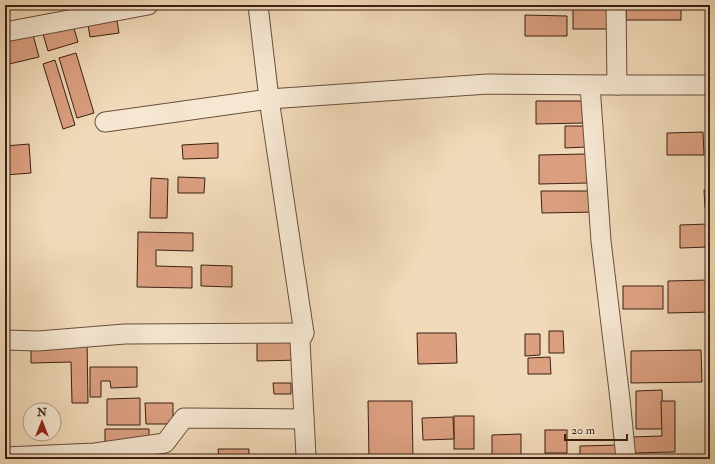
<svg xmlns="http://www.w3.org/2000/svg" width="715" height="464" font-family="'IM FELL Double Pica',serif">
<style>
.building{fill:#dca081;stroke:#3b1f12}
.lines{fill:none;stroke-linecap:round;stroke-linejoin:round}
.minor-casing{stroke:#684e3c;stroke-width:21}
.minor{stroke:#f6e7d2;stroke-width:19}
</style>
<rect width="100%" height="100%" fill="#f1dab9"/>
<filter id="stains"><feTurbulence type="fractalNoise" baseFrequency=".005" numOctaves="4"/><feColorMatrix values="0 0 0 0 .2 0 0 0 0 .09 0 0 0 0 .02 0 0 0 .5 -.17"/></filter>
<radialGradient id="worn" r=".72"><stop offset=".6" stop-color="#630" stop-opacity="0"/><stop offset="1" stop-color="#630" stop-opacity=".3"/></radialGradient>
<g class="building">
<rect x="573" y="5" width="35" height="24"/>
<rect x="626" y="5" width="55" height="15"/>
<path d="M116,15L119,33L90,37L87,19Z"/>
<path d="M525,15L567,16V36H525Z"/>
<path d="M73,25L78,42L48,51L43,34Z"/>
<path d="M33,35L39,57L5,65V41Z"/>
<path d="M76,53L94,113L77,118L59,58Z"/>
<path d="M55,60L75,125L63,129L43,64Z"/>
<path d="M536,101H584V123L536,124Z"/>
<path d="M565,126H586L587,147L565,148Z"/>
<path d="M703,132L704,155H667V133Z"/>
<path d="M218,143V158L183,159L182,145Z"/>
<path d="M29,144L31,173L5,175V146Z"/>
<path d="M586,154L587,183L539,184V155Z"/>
<path d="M178,177L205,178L204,193H178Z"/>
<path d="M151,178L168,179L167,218H150Z"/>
<path d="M704,190H710V208H705Z"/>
<path d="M541,191H595L596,212L542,213Z"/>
<path d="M708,224L709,247L680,248V225Z"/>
<path d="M138,232L193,233V251L156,250V266L192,267V288L137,287Z"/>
<path d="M201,265L232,266V287L201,286Z"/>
<path d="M710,280V312L668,313V281Z"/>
<rect x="623" y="286" width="40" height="23"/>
<path d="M549,331H563L564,353H549Z"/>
<path d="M417,333H456L457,363L418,364Z"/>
<path d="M525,334H540V355L525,356Z"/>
<path d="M301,338V360L257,361V339Z"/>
<path d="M87,340L88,403H72L71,362L31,363V341Z"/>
<path d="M701,350L702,382L631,383V351Z"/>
<path d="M550,357L551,374H528V358Z"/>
<path d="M90,367H137V387L111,388L110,381H101V397H90Z"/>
<path d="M273,383H291V394H274Z"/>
<path d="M662,390L663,429H636V391Z"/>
<path d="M140,398V425H107V399Z"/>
<path d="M368,401H412L413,459H369Z"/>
<path d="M661,401H675V452L632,453V437L662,436Z"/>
<path d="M145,403H173V424H146Z"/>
<rect x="454" y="416" width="20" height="33"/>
<path d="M453,417L454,439L423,440L422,418Z"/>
<path d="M105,429H149V443L105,444Z"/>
<rect x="545" y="430" width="22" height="23"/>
<path d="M521,434V459H492V435Z"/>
<path d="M620,445V456L580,457V446Z"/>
<path d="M218,449H249V459H219Z"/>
</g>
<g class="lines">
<g class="minor-casing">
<g id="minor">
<path d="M258,5L269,99L304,333L300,341L306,456L308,459"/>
<path d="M616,5L617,85"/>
<path d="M5,32L148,5"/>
<path d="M590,85L601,241L620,399L626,459"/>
<path d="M105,122L269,99L488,84L617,85H710"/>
<path d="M5,340L38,341L125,334L304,333"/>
<path d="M5,457L95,453L165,443L184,418L304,419"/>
</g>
</g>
<use href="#minor" class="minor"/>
</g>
<rect width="715" height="464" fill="none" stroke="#f1dab9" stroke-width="20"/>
<rect x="6" y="6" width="703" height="452" fill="none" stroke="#3b1f12" stroke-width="2"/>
<rect x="10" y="10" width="695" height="444" fill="none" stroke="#3b1f12"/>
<g transform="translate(42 422)"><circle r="19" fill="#f6e7d2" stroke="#ab9785"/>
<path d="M0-3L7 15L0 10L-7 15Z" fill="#8f2418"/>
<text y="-6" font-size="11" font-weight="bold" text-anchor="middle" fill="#3b1f12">N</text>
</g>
<path d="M565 434v6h62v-6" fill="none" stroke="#3b1f12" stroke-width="2"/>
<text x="571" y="434" font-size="12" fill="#3b1f12" stroke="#f6e7d2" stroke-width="3" paint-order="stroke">20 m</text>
<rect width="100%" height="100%" filter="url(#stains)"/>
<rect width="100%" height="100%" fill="url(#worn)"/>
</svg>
